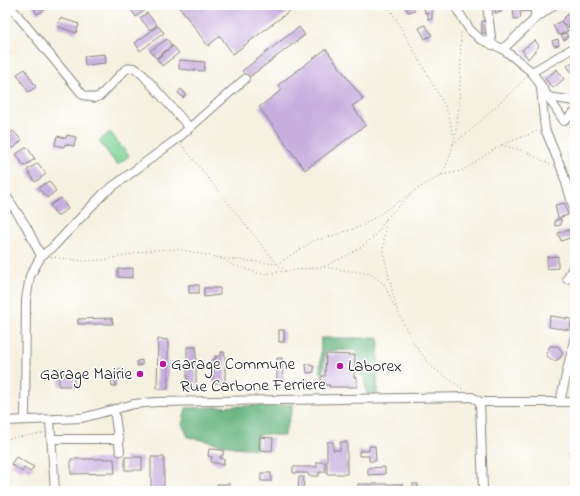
<svg xmlns="http://www.w3.org/2000/svg" width="580" height="496" font-family="'Indie Flower',sans-serif">
<style>
.green{fill:#7dd296;stroke:#4c7759}
.forest{fill:#66b47f;stroke:#41684e}
.building{fill:#c8aede}
.lines{fill:none;stroke-linecap:round;stroke-linejoin:round}
.minor-casing{stroke:#88867e;stroke-width:10}
.path{stroke:#88867e;stroke-width:1;stroke-dasharray:1 3;stroke-linecap:butt}
.minor{stroke:#fff;stroke-width:8}
.poi-dot{fill:#b5179e;stroke:#fff;stroke-width:1.5}
.labels{text-anchor:middle;dominant-baseline:central;stroke-width:3;stroke-linejoin:round;paint-order:stroke}
.poi-label{font-size:17px;fill:#1c1c1c;stroke:#fff;text-anchor:start}
.street-label{font-size:17px;fill:#1c1c1c;stroke:#fff}
</style>
<rect width="100%" height="100%" fill="#fff"/>
<filter id="ink" filterUnits="userSpaceOnUse"><feTurbulence type="fractalNoise" baseFrequency=".025" numOctaves="2"/><feDisplacementMap in="SourceGraphic" scale="8" xChannelSelector="R" yChannelSelector="G"/><feConvolveMatrix kernelMatrix="1 2 1 2 8 2 1 2 1" color-interpolation-filters="sRGB"/></filter>
<filter id="wash" filterUnits="userSpaceOnUse"><feTurbulence type="fractalNoise" baseFrequency=".012" numOctaves="4" result="noise"/><feDisplacementMap in="SourceGraphic" scale="16" xChannelSelector="R" yChannelSelector="G"/><feGaussianBlur stdDeviation="0.9" result="paint"/><feColorMatrix in="noise" values="0 0 0 0 0 0 0 0 0 0 0 0 0 0 0 0 0 1.4 0 .05"/><feComposite in="paint" operator="in"/></filter>
<g filter="url(#wash)">
<rect width="100%" height="100%" fill="#f5f1e0"/>
<path class="green" d="M110,132L129,156L117,165L99,141Z"/>
<g class="forest">
<path d="M321,338H379L377,396H367L364,378L359,372L360,358L356,350L325,351L323,373L320,372Z"/>
<path d="M294,404L284,436L265,434L256,436L257,449L233,447L188,437L182,424L186,408Z"/>
</g>
<g id="blocks">
<g class="building">
<path d="M32,5H44L46,9L37,14Z"/>
<path d="M134,5H140L145,10L136,17L130,8Z"/>
<path d="M178,5H294L295,7L233,54L220,36L208,46Z"/>
<path d="M405,5H418L413,7L415,10L408,12Z"/>
<path d="M513,5H531V11L520,12L521,18L514,19Z"/>
<path d="M432,7V19L428,20V13H425L424,8Z"/>
<path d="M495,9H502V12L495,13Z"/>
<path d="M147,13L157,25L150,30L140,18Z"/>
<path d="M569,13L575,21L568,28L561,21Z"/>
<path d="M60,18L79,24L76,33L57,26Z"/>
<path d="M487,20V33H482V21Z"/>
<path d="M561,21L568,31L559,35L553,26Z"/>
<path d="M425,25L432,35L425,39L419,28Z"/>
<path d="M158,26L164,33L140,51L135,43Z"/>
<path d="M299,27L305,35L248,78L242,71Z"/>
<path d="M566,33L568,37L564,40L561,35Z"/>
<path d="M167,39L172,46L156,58L150,51Z"/>
<path d="M558,39L559,45L554,46L552,41Z"/>
<path d="M535,40L539,46L528,59L522,50Z"/>
<path d="M173,46L179,53L162,66L157,59Z"/>
<path d="M5,48L10,54L5,58Z"/>
<path d="M326,49L363,99L352,106L366,125L305,170L259,107L282,90L278,85Z"/>
<path d="M105,54L106,63L85,65L84,56Z"/>
<path d="M179,60L205,62L204,71L179,69Z"/>
<path d="M575,60V73L573,74L567,66Z"/>
<path d="M25,69L36,87L28,92L17,74Z"/>
<path d="M557,69L564,79L553,88L545,79Z"/>
<path d="M181,89L186,94L183,98L178,93Z"/>
<path d="M13,131L22,140L13,149L5,141V138Z"/>
<path d="M67,135L76,137L74,146L65,144L64,147L55,145L57,136L66,138Z"/>
<path d="M27,147L35,159L24,166L16,154Z"/>
<path d="M38,163L46,174L35,182L27,170Z"/>
<path d="M49,181L56,191L47,198L38,188Z"/>
<path d="M61,198L68,209L57,216L50,205Z"/>
<path d="M565,203L568,215L558,218L555,205Z"/>
<path d="M561,219V225L555,226V220Z"/>
<path d="M569,230L572,237L561,241L558,233Z"/>
<path d="M558,256V268L547,269V257Z"/>
<path d="M133,268V278L118,277V269Z"/>
<rect x="189" y="285" width="10" height="8"/>
<path d="M204,288H220V295L204,297Z"/>
<path d="M550,316L571,319L570,330L549,327Z"/>
<path d="M112,318L113,324H78V319Z"/>
<rect x="279" y="330" width="5" height="12"/>
<path d="M158,339L168,340V389H157Z"/>
<path d="M550,346H558L563,353L559,359L554,361L549,359L546,353Z"/>
<rect x="187" y="347" width="9" height="41"/>
<path d="M221,352H224L225,356V383H213V367H216V364H213V359H216L215,356H221Z"/>
<path d="M326,354L355,355L354,377L357,378V387H329L330,385H325V381H321V376H325Z"/>
<path d="M277,358H282L283,381H277Z"/>
<path d="M142,360V365L137,366V361Z"/>
<path d="M306,364H311V366H314V372L307,373Z"/>
<rect x="118" y="369" width="5" height="9"/>
<rect x="59" y="374" width="15" height="12"/>
<path d="M116,376V386L112,387L111,377Z"/>
<path d="M260,437L273,438L272,451L259,450Z"/>
<path d="M327,442H333V450H340V442H347V474H327Z"/>
<path d="M369,446H375L376,461H369V456H359V451H369Z"/>
<path d="M209,449L223,450V456H220V458L224,459V465L211,462L212,457L208,456Z"/>
<rect x="570" y="452" width="5" height="7"/>
<path d="M16,457L34,467L30,472L24,468L22,472L11,464Z"/>
<rect x="125" y="457" width="17" height="13"/>
<rect x="151" y="457" width="13" height="34"/>
<path d="M71,459H114L115,473L71,474Z"/>
<path d="M317,462H325V472H319V476H309L308,473H293V467H317Z"/>
<path d="M385,467V474L368,475V468Z"/>
<rect x="261" y="473" width="10" height="8"/>
<path d="M299,477H304L303,490H298Z"/>
<path d="M217,484H230L231,491H217Z"/>
<rect x="358" y="484" width="44" height="7"/>
<rect x="413" y="484" width="5" height="7"/>
<rect x="69" y="489" width="17" height="2"/>
</g>
</g>
</g>
<g filter="url(#ink)">
<use href="#blocks" fill-opacity="0" stroke="#88867e" stroke-width="1"/>
<g class="lines">
<g class="minor-casing">
<g id="minor">
<path d="M9,5L83,95L94,98L100,96L125,70C133,65 137,69 143,75L189,127"/>
<path d="M454,5L470,30L480,39L503,49L532,72L564,121L575,112"/>
<path d="M487,5L492,45"/>
<path d="M535,5V19"/>
<path d="M503,49L535,19L554,5"/>
<path d="M532,72L575,47"/>
<path d="M541,88L545,129L562,170L575,212"/>
<path d="M548,97L575,101"/>
<path d="M5,194L26,226L41,256"/>
<path d="M567,279L575,263"/>
<path d="M480,402L483,491"/>
<path d="M560,402L575,336"/>
<path d="M114,409L120,451"/>
<path d="M25,420L26,300L30,276L41,256L52,248L104,193L177,139L245,79"/>
<path d="M5,421L82,418L134,404L156,402L472,397L480,402H575"/>
<path d="M50,421L55,491"/>
<path d="M52,439H119"/>
</g>
</g>
<g class="path">
<path d="M388,5L444,104L449,116L453,135"/>
<path d="M569,126L575,133"/>
<path d="M181,144L277,264L286,271"/>
<path d="M453,144L470,131L528,76"/>
<path d="M501,145L524,151L552,165"/>
<path d="M570,171H575"/>
<path d="M441,175C463,141 460,70 461,30"/>
<path d="M386,219L383,252L397,310L414,344L432,367L464,390"/>
<path d="M51,257L84,261L104,260L151,250L178,249L220,258L277,264L315,240L326,238L362,226L411,193"/>
<path d="M220,258L235,266L261,274L323,267L352,253L364,245L376,235L386,219L414,191L441,175L462,171L501,145L538,131"/>
<path d="M324,267L371,274L384,284L395,308"/>
<path d="M5,439L45,433"/>
</g>
<use href="#minor" class="minor"/>
</g>
</g>
<g class="poi-dot">
<circle cx="163" cy="364" r="4"/>
<circle cx="340" cy="366" r="4"/>
<circle cx="140" cy="374" r="4"/>
</g>
<g class="labels">
<g class="poi-label">
<text x="171" y="364">Garage Commune</text>
<text x="348" y="366">Laborex</text>
<text x="132" y="374" text-anchor="end">Garage Mairie</text>
</g>
<g class="street-label">
<text transform="translate(253 386) rotate(-1)">Rue Carbone Ferriere</text>
</g>
</g>
<rect width="580" height="496" fill="none" stroke="#fff" stroke-width="20"/>
</svg>
